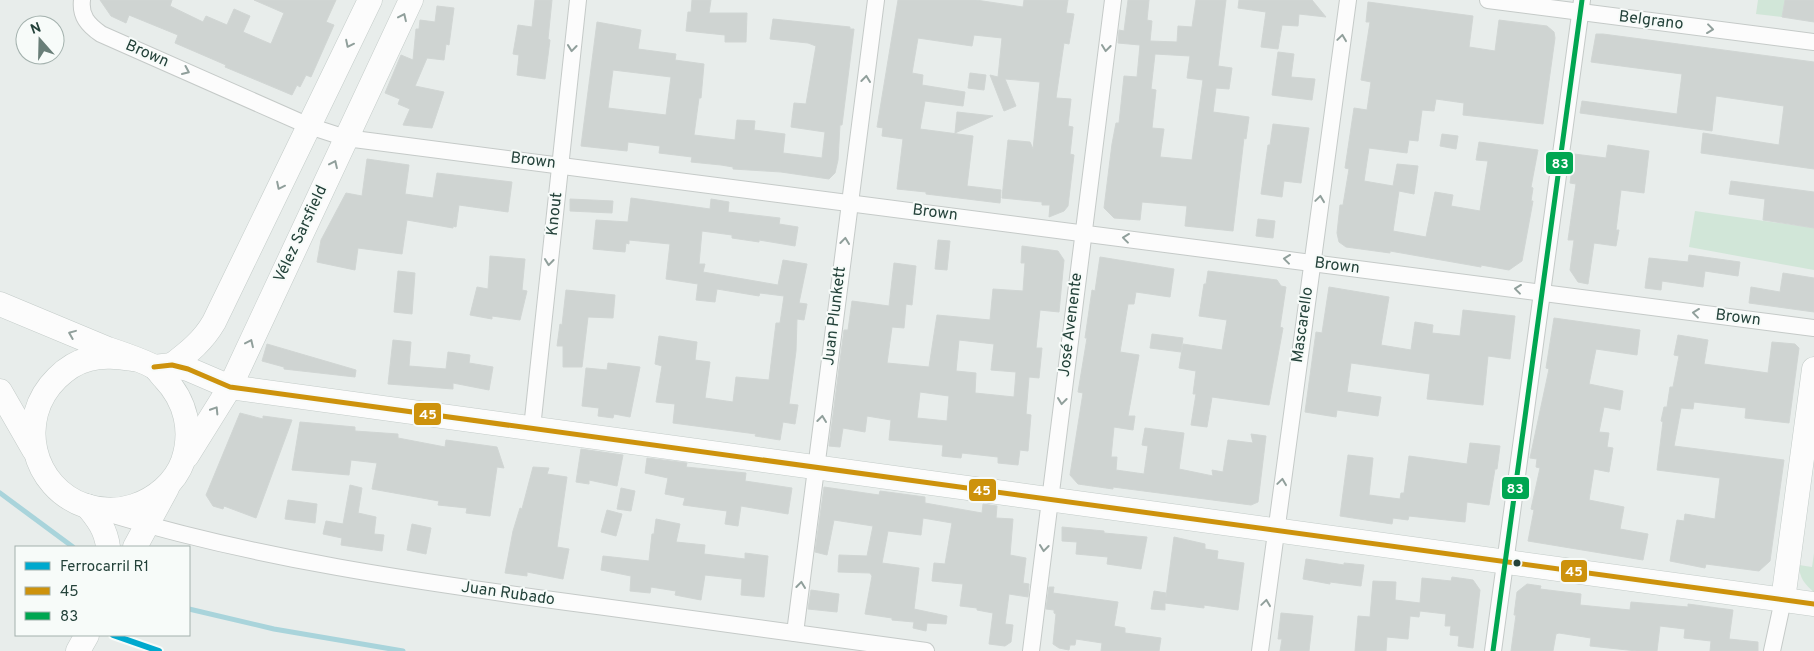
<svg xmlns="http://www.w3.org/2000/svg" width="1814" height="651" font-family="Overpass,sans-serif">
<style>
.green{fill:#d1e6d8}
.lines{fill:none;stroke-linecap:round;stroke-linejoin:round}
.stream{stroke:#a9d4db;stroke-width:5}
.building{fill:#cfd4d2;stroke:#d1d6d4;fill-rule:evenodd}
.street-casing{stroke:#c5cac8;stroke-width:18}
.secondary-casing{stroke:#c3cbc8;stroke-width:25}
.street{stroke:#fcfcfc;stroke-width:16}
.secondary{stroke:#fcfcfc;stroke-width:24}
.bus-1-casing{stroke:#f7fbf9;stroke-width:9}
.bus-2-casing{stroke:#f7fbf9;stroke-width:9}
.bus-1{stroke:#cd920c;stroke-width:5}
.bus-2{stroke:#00a651;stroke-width:5}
.rail-1-casing{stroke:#f7fbf9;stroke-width:10}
.rail-1{stroke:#00a9ce;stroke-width:6}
.oneway{stroke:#909f9b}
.bus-dot{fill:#24423a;stroke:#f7fbf9;stroke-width:2}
.labels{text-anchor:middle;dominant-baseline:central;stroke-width:4;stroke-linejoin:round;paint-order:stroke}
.street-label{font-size:16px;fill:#24423a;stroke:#f7fbf9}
.line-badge{stroke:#f7fbf9;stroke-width:2}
.badge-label{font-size:14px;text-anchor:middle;font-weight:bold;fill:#fff}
</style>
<rect width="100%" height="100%" fill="#e8edeb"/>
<g class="green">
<path d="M1758,0H1785L1782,17L1756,14Z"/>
<path d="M1695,211L1814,228V270L1689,247Z"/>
<path d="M1814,553V592C1805,585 1799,577 1799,565L1812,567Z"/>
</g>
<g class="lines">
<g class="stream">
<path d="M0,493L73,547"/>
<path d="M189,609L274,629L403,651"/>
</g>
</g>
<g class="building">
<path d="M100,0H172L170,6L203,22L206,16L227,25L234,9L250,16L243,32L271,44L284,13L254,0H336L326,22L334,25L311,77L306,75L300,87L297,85L292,95L225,67L226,65L175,43L178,35L129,15L126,23L111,16Z"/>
<path d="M535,0H552L548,39L550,40L545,79L517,75L519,55L513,54L518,25L532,27Z"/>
<path d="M692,0H711L709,13H747L746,42H725V35L686,31L688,12H691Z"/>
<path d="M898,0H976L1023,7L1024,0H1068L1066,13L1074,14L1069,44L1064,43L1056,98L1071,99L1068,126L1073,127L1070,154L1074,155L1068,206L1064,211L1049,217L1050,205H1042V202L1002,198L1008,140L1030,142L1033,149L1040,82L1005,79L1016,106L1004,111L990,75L998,77L1002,38L974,35L972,46L918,38L912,73L923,75L922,85L965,92L963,106L925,101L920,129L973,136L967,186L1001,190L1000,203L926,194V192L897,189L903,139L882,136L883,128L877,127Z"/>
<path d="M1128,0H1149L1147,20L1152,21L1150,41L1177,42L1178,26L1192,27L1196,0H1226L1218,66L1232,68L1229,89L1216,88L1213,112L1249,117L1246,139L1244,138L1233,231L1185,226L1187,206L1142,202L1140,220L1114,218L1104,208L1112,144L1116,123H1119L1124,76L1137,77L1140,45L1118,43L1119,30L1124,31ZM1155,54L1190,56L1187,78L1203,80L1192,160L1160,157L1164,129L1152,128L1156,90L1151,89Z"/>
<path d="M1239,0H1312L1326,17L1299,14L1298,26L1282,25L1278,49L1261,47L1266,12L1238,8Z"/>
<path d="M1785,0H1814V22L1782,17Z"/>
<path d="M1368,2L1473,16L1469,47L1495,51L1499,20L1547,26L1554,32L1555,38L1543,124L1463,115L1464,103L1436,99L1434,111L1422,110L1418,141L1409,140L1407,153L1369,148L1364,181L1393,186L1397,164L1418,166L1414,194L1399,191L1393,231L1426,237L1435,192L1453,195L1451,206L1480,211L1488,161L1476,160L1479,142L1538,150L1531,187L1533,188L1531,201H1533L1522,261L1509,270L1481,265V267L1390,251V253L1346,247L1339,242L1337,233L1340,205H1343L1349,169L1345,168L1354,108L1367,110L1371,82L1361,80L1370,22H1366Z"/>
<path d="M437,6L454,8L449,45L446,44L444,60L427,58L415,86L444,92L432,128L403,125L410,109L398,104L400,99L385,93L401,55L413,60L416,29H419L420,20L435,22Z"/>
<path d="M773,19L850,27V29H854L842,125H840L838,160L835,173L829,179L781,172L733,169V167L721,165L691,162L692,157L659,153L660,146L628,142L627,151L581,146L597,22L641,30L638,49L676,54L675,60L704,64L701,98H699L694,135L735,140L737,120L755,121L754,130L785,134L783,153L822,158L825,132L791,127L794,103L806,104L816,46L808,43L770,39ZM613,70L671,77L666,115L608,108Z"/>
<path d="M1596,34H1603L1814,62V169L1701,153L1703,133L1779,145L1784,106L1716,96L1712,131L1580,113L1582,101L1677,114L1682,74L1591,62Z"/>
<path d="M1278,52L1294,54L1291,77L1315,79L1312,100L1272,95Z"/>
<path d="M970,73L986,75L984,90L968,88Z"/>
<path d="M957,112L993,116L955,133Z"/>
<path d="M1273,124L1309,128L1301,183L1284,181L1282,197L1261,194L1268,145H1270Z"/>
<path d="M1442,134L1458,136L1456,149L1440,146Z"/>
<path d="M1608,145L1649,151L1644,193L1621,190L1616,230H1619L1616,246L1594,243L1588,284L1578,282L1570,270L1574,240H1568L1576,184L1570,183L1574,154L1606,158Z"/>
<path d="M367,159L409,165L405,194L433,198L437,173L512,182L508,212L459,205L456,227L453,226V228L407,220L402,254L358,248L355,270L317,262L321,240L346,193L362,196Z"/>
<path d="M1731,181L1814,192V228L1763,220L1765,199L1729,194Z"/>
<path d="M631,198L710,209L711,199L729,202L728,212L780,218L779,224L798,227L795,246L759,240V242L732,238V235L702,231L699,264H705L703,272L778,285L783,260L807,264L799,303L807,304L804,320L797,319L796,351L789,404L798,405L795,424L783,422L780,440L755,436L756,434L673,423L675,404L656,402L662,366L655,364L659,336L697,342L695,360L710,362L705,398L733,402L736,377L769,380L776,323H780L784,296L760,293L759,296L717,289L715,302L696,300L698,284L666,279L670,244L629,240V244L626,243L625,252L593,249L596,220L628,222Z"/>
<path d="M570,199L613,201L612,213L570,211Z"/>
<path d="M1258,219L1275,221L1273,238L1256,236Z"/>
<path d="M938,240L950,241L947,270L935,269Z"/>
<path d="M1022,246L1058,251L1064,260L1059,312L1040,310L1036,348H1042L1039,378L1029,377L1026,414L1031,415L1028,451L1020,450L1018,465L998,463V457L962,453L961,458L942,456L943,445L889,440L891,420L867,416L865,432L843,428L840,447L829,446L844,330H848L852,301L889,306L894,263L916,266L912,305L906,304L904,328L892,327L887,363L929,367L937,315L990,320L993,289L1023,291L1025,263H1021ZM959,340L994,344L991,370L1016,372L1014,397L975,393L976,373L956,371ZM920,392L949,396L947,421L917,418Z"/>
<path d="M1689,255L1740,262L1738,276L1705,271L1703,287L1662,281L1661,290L1645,288L1649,258L1688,262Z"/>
<path d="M490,256L525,259L522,290L527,291L520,320L492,316V319L470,315L477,287L488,289Z"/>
<path d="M1100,257L1174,269L1170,297L1136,292L1134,304H1128L1120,352L1139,355L1128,416H1135L1133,430L1114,427L1111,457H1117L1116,470L1144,474L1148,446L1142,445L1145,428L1184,433L1179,469L1213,476L1212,470L1223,472L1228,440L1253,443L1251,434L1266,436L1258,502L1251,505L1113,487V489L1078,484L1070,475L1083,393L1078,392L1087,338H1085L1092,290L1095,291Z"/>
<path d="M398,271L415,273L412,314L394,312Z"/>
<path d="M1208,271L1277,280L1281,286L1286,287L1280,327L1283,328L1269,405L1212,397L1207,427L1191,425L1196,394H1193L1196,371L1179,368L1183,344L1222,350L1227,320L1199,316L1204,284H1206Z"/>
<path d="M1783,273L1814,278V312L1749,303L1751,287L1780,292Z"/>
<path d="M1329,287L1389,297L1381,345L1411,350L1415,322L1433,325L1432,333L1460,336L1463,310L1515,316L1510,359L1488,356L1483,405L1427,399L1430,374L1351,363L1347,392L1381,397L1378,416L1337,410L1336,417L1305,412L1316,332L1322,333Z"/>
<path d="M566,290L615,295L613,318L588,317L582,367H563V346H557L560,324L562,325Z"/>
<path d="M1554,318L1640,330L1637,355L1596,349L1589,384L1623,391L1620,410L1604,407L1599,432L1609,433L1607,447L1613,448L1609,472L1594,469L1589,500L1624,507L1620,529L1648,534L1643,560L1528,541L1534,510L1531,509L1540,468L1536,467L1537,459L1530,458L1549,369L1546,368Z"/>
<path d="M1152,334L1183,338L1181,352L1150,348Z"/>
<path d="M1678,335L1708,340L1704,364L1768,373L1772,342L1795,344L1799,348L1789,423L1745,418L1746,408L1694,402L1693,409L1681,408L1674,446L1784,460L1770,561L1759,571L1706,564L1705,568L1670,561L1677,520L1684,521L1685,514L1715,519L1720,478L1657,470L1663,422L1661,421L1664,407H1667L1670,387H1673L1679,356L1674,355Z"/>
<path d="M393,340L411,342L409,366L446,369L448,352L470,355L469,363L493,367L489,390L453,383V389L388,384Z"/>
<path d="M267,344L356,370L355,377L284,369V367L262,361Z"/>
<path d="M608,363L640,367L630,417L614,414L613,418L598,416L599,408L582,406L586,368L607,370Z"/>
<path d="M240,413L263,419V416L292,420L256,518L224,506L223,509L213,506L206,495Z"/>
<path d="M300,422L355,427V431L398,434V438L445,447L446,440L497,447L504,468L497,467L490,516L466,513L467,508L438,505L439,501L372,489L377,463L351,460L349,475L292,470Z"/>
<path d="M1470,443L1500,446L1497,469H1495L1489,505L1467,502L1465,522L1409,516L1408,520L1393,518L1392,524L1340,516L1348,455L1373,458L1369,495L1400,499L1401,493H1404L1409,456L1467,464Z"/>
<path d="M581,449L623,455L617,486L589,480V484L576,482Z"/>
<path d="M647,458L687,463L686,467L746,473L745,481L792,488L788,514L741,506L738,526L725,524L727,511L683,505L685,498L665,494L668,478L645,473Z"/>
<path d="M533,467L549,468L547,474L567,477L557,547L569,549L563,579L527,572V576L505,573L513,531L520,508L522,509Z"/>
<path d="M350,485L362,488L358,513L376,517L374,534L384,535L382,551L341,545L342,538L323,534L326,521L343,524Z"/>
<path d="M824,487L879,495L880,491L925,497V503L982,513L983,504L997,506L996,518L1013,519L1010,555L1026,558L1023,583L1029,584L1028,597L1009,594L1005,624L1013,625L1011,642L1005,646L989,644L993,613L977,610V608L960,606L963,584L932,581L934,563L945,564L952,523L923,518L921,535L888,531L882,563L919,568L914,609L947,616L946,624L927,623L926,631L913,628L914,622L892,620V618L865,614L872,576L870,573L838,572L839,555L867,556L873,526L834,520L827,555L815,552Z"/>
<path d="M621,488L635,491L631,511L617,509Z"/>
<path d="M288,500L317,504L315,523L285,519Z"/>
<path d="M607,510L622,514L616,536L601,532Z"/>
<path d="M656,519L680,524L676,542L705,545L704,554L745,559V553L768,556L764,597L741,595L742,579L705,575L701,600L675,595L676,591L651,587L650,593L630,591L631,576L601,570L603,556L649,561L652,534H654Z"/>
<path d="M412,524L431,528L426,554L407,550Z"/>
<path d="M1062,527L1104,531V533L1147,537L1141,569L1107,564L1108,557L1076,554L1077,542L1062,541Z"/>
<path d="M1174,537L1205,544V549L1218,551L1217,559L1244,563L1238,610L1204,605V608L1165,603V610L1151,609L1154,591L1166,593V597Z"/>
<path d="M1306,559L1344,565V563L1364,565L1361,586L1330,582V584L1303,579Z"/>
<path d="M1452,577L1473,580L1480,590L1473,648L1458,646L1459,636L1450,635L1451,626H1445L1446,614L1420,611L1419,617L1410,616L1408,639L1387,637L1386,651H1355L1358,616L1370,617L1373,581L1396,582L1395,600L1420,603L1422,578L1451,581Z"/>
<path d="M1527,584L1541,586L1540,589L1581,594L1580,605L1630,610L1631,602L1688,607V604L1733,610L1729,639L1758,642V651H1710L1711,641L1684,638L1685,629L1660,626L1657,651H1637L1590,646L1591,638L1559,633L1556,634L1553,651H1511L1516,615H1514L1517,592Z"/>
<path d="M1049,587H1054L1053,593L1118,602L1114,626L1125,628V633L1161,638L1159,651H1101L1102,643L1076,639L1075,645H1070L1069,650L1059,648L1053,644L1056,614L1054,613V610L1046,609Z"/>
<path d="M811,590L839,594L837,612L808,609Z"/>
<path d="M1281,613L1313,616L1309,651H1280L1282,639H1278Z"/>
</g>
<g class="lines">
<g class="street-casing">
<g id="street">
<path d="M82,0C80,16 88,25 101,34L309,126L346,138L1814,328"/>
<path d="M1488,0L1814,42"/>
<path d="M532,428L578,0"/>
<path d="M110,514C259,559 413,581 567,602C687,618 807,635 926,651"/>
<path d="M795,633L876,0"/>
<path d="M1031,651L1113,0"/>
<path d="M1260,651L1348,0"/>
<path d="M1493,651L1582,0"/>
<path d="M1772,651L1783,600"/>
</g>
</g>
<g class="secondary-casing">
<g id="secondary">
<path d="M0,304C36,319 72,334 108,349C120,353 144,361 154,367C158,370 161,375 164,378C186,401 193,431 183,461C175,483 155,499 134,506C119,511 102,511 86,506C32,488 15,419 57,378C65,370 77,362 89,359C104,355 118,357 133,359"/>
<path d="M172,365C189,352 203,341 214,322L370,0"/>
<path d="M154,367L172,365L188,369L230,387L1814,604"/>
<path d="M0,391L34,450"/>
<path d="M187,456L230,387L411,0"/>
<path d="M87,506C98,519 106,530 108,547"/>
<path d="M135,547L167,488"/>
<path d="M1783,600L1814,369"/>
<path d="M78,651L87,635"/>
</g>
</g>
<use href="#street" class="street"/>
<use href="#secondary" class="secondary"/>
<g class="bus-1-casing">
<path id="bus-1" d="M154,367L172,365L188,369L230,387L1814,604"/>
</g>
<g class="bus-2-casing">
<path id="bus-2" d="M1493,651L1582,0"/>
</g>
<use href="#bus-1" class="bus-1"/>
<use href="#bus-2" class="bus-2"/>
<g class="rail-1-casing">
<path id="rail-1" d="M113,635L159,651"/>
</g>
<use href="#rail-1" class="rail-1"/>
</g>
<defs><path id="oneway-chevron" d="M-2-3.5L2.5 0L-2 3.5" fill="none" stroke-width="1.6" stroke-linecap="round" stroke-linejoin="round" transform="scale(1.25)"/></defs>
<g class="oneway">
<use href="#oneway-chevron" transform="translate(403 17) rotate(-65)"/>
<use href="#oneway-chevron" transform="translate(1710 29) rotate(7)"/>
<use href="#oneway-chevron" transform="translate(1342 38) rotate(-82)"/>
<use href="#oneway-chevron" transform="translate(349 44) rotate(116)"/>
<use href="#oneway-chevron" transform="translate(572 48) rotate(96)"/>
<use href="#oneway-chevron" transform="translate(1106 48) rotate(97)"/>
<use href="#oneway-chevron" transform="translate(186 71) rotate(24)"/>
<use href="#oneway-chevron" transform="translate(866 79) rotate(-83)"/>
<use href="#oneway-chevron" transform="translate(334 164) rotate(-65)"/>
<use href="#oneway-chevron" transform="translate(280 186) rotate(116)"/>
<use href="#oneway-chevron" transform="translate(1320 199) rotate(-82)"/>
<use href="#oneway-chevron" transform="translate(1126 238) rotate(-173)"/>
<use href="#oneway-chevron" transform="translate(845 241) rotate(-83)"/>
<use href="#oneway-chevron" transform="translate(1287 259) rotate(-173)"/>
<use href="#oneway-chevron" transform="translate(549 262) rotate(96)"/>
<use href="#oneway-chevron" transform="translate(1518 289) rotate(-173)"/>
<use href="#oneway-chevron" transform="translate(1696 313) rotate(-173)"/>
<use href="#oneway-chevron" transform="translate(72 334) rotate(-158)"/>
<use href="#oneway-chevron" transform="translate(250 343) rotate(-65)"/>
<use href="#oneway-chevron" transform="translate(1062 401) rotate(97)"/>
<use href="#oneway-chevron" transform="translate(215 410) rotate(-58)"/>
<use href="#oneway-chevron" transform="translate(822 419) rotate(-83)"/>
<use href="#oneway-chevron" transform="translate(1282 482) rotate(-82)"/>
<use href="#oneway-chevron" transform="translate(1044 548) rotate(97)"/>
<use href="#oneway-chevron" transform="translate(801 585) rotate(-83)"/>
<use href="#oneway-chevron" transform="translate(1266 603) rotate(-82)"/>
</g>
<circle class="bus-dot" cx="1517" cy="563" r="4.5"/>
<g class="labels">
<g class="street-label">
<text transform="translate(1651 21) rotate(7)">Belgrano</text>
<text transform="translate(147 54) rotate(24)">Brown</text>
<text transform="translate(533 161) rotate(7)">Brown</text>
<text transform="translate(935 213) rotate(7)">Brown</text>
<text transform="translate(555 214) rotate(-84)">Knout</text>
<text transform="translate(301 234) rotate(-65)">Vélez Sarsfield</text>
<text transform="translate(1337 266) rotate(7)">Brown</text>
<text transform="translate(835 316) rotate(-83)">Juan Plunkett</text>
<text transform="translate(1738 318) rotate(7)">Brown</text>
<text transform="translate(1071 325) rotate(-83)">José Avenente</text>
<text transform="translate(1303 325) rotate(-82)">Mascarello</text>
<text transform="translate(508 594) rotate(8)">Juan Rubado</text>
</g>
</g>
<g class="line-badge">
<rect x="1545" y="151" width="29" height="24" rx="5" fill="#00a651"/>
<rect x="413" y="402" width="29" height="24" rx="5" fill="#cd920c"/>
<rect x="1501" y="476" width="29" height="24" rx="5" fill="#00a651"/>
<rect x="968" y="478" width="29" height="24" rx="5" fill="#cd920c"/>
<rect x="1560" y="559" width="28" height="24" rx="5" fill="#cd920c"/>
</g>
<g class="badge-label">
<text x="1560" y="168">83</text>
<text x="428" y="419">45</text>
<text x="1515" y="493">83</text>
<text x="982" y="495">45</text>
<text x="1574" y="576">45</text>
</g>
<rect x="15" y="546" width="175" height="90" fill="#f7fbf9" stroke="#a3b1ad"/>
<rect x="25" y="562" width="25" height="8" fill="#00a9ce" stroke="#a3b1ad"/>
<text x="60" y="571" font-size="15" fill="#24423a">Ferrocarril R1</text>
<rect x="25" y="587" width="25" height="8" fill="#cd920c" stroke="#a3b1ad"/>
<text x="60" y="596" font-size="15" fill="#24423a">45</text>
<rect x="25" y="612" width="25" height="8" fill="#00a651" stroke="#a3b1ad"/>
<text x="60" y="621" font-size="15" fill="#24423a">83</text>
<g transform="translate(40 40) rotate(340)"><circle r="24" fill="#f7fbf9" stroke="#a3b1ad"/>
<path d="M0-4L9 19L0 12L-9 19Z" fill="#697e78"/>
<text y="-8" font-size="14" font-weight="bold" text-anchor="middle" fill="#24423a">N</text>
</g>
</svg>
